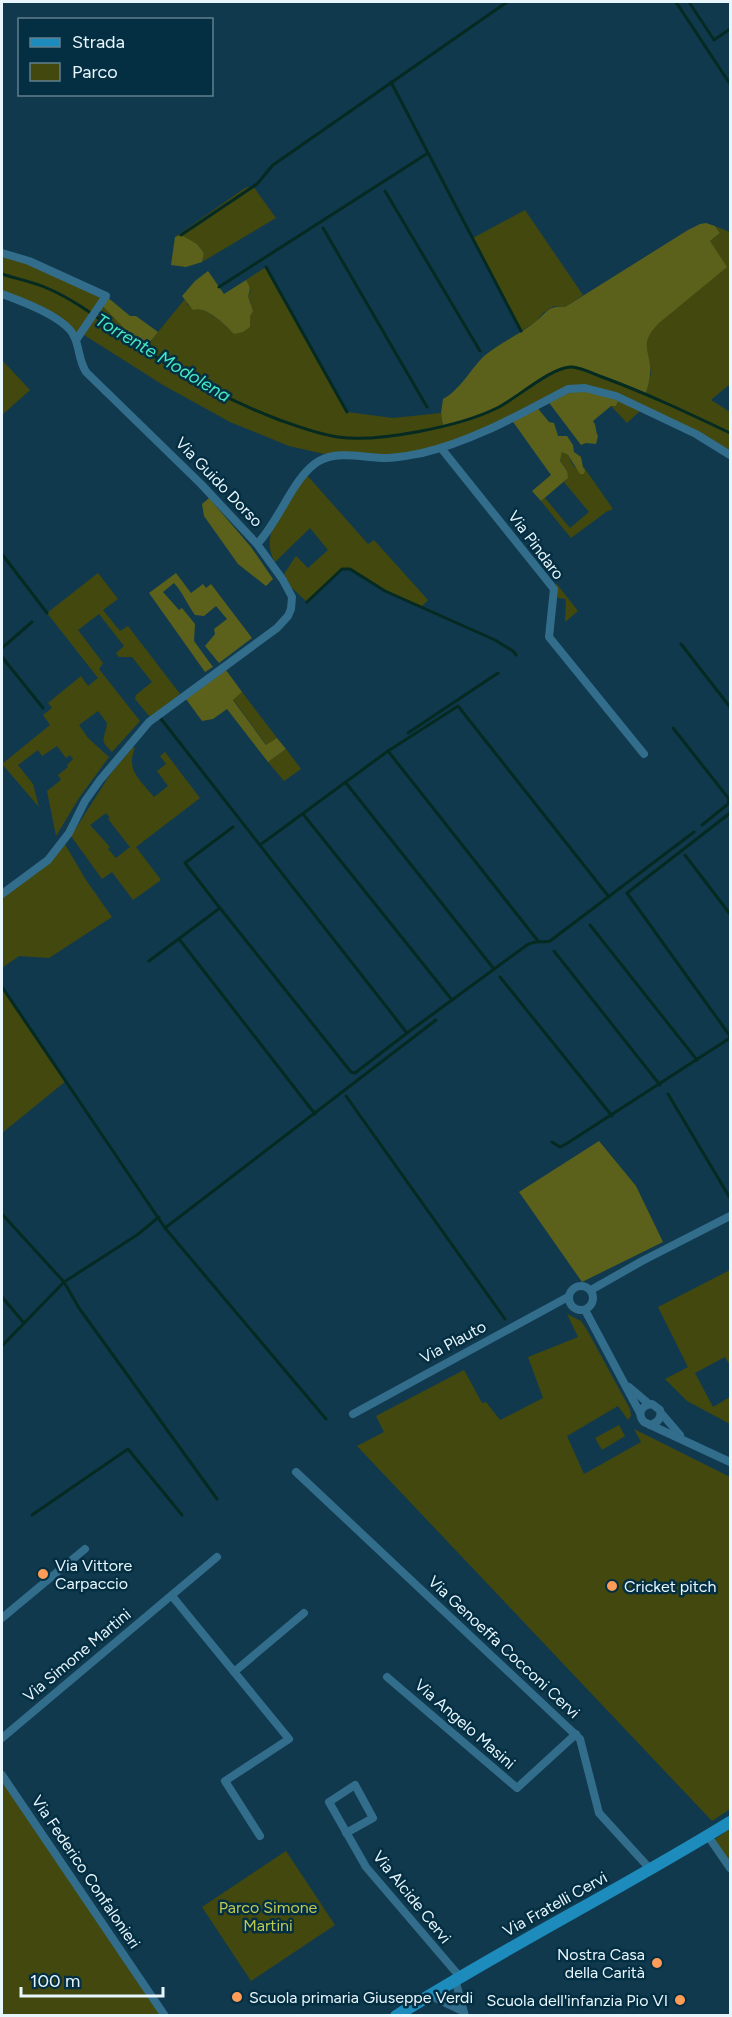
<svg xmlns="http://www.w3.org/2000/svg" width="732" height="2017" font-family="Figtree,sans-serif">
<style>
.green{fill:#43480e;fill-rule:evenodd}
.forest{fill:#5b601b}
.lines{fill:none;stroke-linecap:round;stroke-linejoin:round}
.stream{stroke:#042a21;stroke-width:3}
.minor{stroke:#326d8c;stroke-width:8}
.secondary{stroke:#1d8cbc;stroke-width:12}
.poi-dot{fill:#fe9c58;stroke:#042f42;stroke-width:2}
.labels{text-anchor:middle;dominant-baseline:central;stroke-width:5;stroke-linejoin:round;paint-order:stroke}
.street-label{font-size:16px;fill:#e8f6fe;stroke:#042f42}
.poi-label{font-size:16px;fill:#e8f6fe;stroke:#042f42;text-anchor:start}
.park-label{font-size:16px;fill:#bfc851;stroke:#042f42}
.water-label{font-size:18px;font-style:italic;fill:#46e8c2;stroke:#042f42}
</style>
<rect width="100%" height="100%" fill="#11394d"/>
<g class="green">
<path d="M253,186L276,218L202,262L204,253L197,244L181,236L175,237L245,188Z"/>
<path d="M525,210L583,295L565,307L554,306L543,313L536,322L521,331L473,238Z"/>
<path d="M715,226L730,232V384L711,400L730,412V455L643,408L627,423L611,406L585,388L459,442L397,457L333,456L289,446L230,422L163,385L81,333L76,340L62,324L2,294V253L106,296L144,349L185,299L188,305C208,309 220,320 234,334C245,323 257,313 248,296L251,291L246,280L266,267L347,412L393,418L441,413L443,426C463,421 483,417 500,407C518,396 552,365 572,367C591,369 628,386 646,394L651,373L646,350L648,337L710,241L720,233Z"/>
<path d="M2,360L30,390L2,415Z"/>
<path d="M562,452L568,455L574,467L585,470L583,466L613,509L606,512L571,538L541,501L545,498L570,528L589,512L564,482L566,480L567,471L560,461Z"/>
<path d="M305,473L368,544L374,540L428,600L420,608L385,591L350,569H342L307,602L292,588L284,574L296,556L308,568L328,550L310,528L275,562C257,533 290,497 305,473Z"/>
<path d="M98,573L118,599L103,610L120,631L128,626L180,694L150,717L135,699L136,695L152,682L132,657H119L116,653L124,646L99,614L78,630L103,663L99,669L140,721L112,752C98,739 105,740 107,723L98,711L79,725L88,738L109,757L79,798L56,836L47,791L61,780L58,775L68,767L67,765L73,759L70,755L66,758L57,746L42,756L38,750L18,765L33,784L39,807L2,764L50,725L43,715L52,708L48,703L81,676L88,686L98,678L47,613Z"/>
<path d="M556,583L578,611L565,622L566,599L558,598Z"/>
<path d="M242,692L277,738L267,746L233,699Z"/>
<path d="M133,747L135,748C125,770 141,781 154,797L168,786L157,771L166,764L160,756L165,752L200,798L136,847L161,880L133,900L112,872L102,879L71,836L111,773ZM106,813L110,818L108,819L130,847L116,858L108,849L110,847L90,825Z"/>
<path d="M286,749L301,769L284,781L268,762Z"/>
<path d="M63,841L86,880L112,917L49,958L19,956L2,968V894L24,879Z"/>
<path d="M2,987L66,1081L2,1133Z"/>
<path d="M730,1270V1365L725,1357L695,1373L713,1407L730,1397V1424L687,1401L665,1379L688,1367L658,1307Z"/>
<path d="M567,1314L581,1321L587,1330L630,1409L631,1416L628,1420L618,1406L567,1436L584,1474L641,1442L634,1429L730,1477V1809L712,1821L357,1446L384,1432L376,1416L464,1370L482,1403L486,1402L500,1420L543,1398L528,1357L578,1337Z"/>
<path d="M619,1425L625,1436L602,1450L595,1438Z"/>
<path d="M2,1775L165,2015H2Z"/>
<path d="M730,1829V1868L712,1841Z"/>
<path d="M286,1851L335,1925L251,1981L202,1907Z"/>
</g>
<g class="forest">
<path d="M706,223L715,226L720,233L710,241L727,267L659,323C637,345 652,352 650,374C650,381 647,388 646,394C628,386 591,369 572,367C552,365 518,396 500,407C483,417 462,421 443,426L441,413L443,399C460,390 470,370 484,356C500,343 518,335 534,323C547,313 547,305 565,307L688,230L700,224Z"/>
<path d="M181,235L197,244L204,253L202,262L186,267L171,265L175,237Z"/>
<path d="M208,271L224,294L246,280C250,286 251,290 248,296L253,311L250,316V327L243,332L234,334C225,325 206,305 193,310L182,296L195,281Z"/>
<path d="M106,296L130,316H136L158,332L144,349L100,303Z"/>
<path d="M585,388L618,401L616,406H611L593,421C597,426 595,431 598,436L596,444L586,443L581,445L547,400Z"/>
<path d="M536,406L549,422L554,423L558,436H567L573,445L574,452L581,457L583,467L585,470L584,474H580L568,455L562,452L560,461L567,471L568,478L541,501L532,491L551,475L511,419Z"/>
<path d="M209,498L251,547L273,579L266,586L238,564L204,516L202,504Z"/>
<path d="M176,573L191,593L203,584L206,588L211,584L252,638L219,663L205,646L215,634L214,629L227,619L216,606L204,616L195,615C187,604 183,593 174,583L163,592L179,610L182,608L195,624L194,641L213,667L205,672L149,593Z"/>
<path d="M226,670L242,692L233,700L266,745L277,738L286,749L268,762L227,709L213,719L202,721L186,699Z"/>
<path d="M599,1141L636,1186L663,1242L582,1282L519,1192Z"/>
</g>
<g class="lines">
<g class="stream">
<path d="M676,2L730,84"/>
<path d="M689,2L714,40L730,29"/>
<path d="M391,82L521,331"/>
<path d="M385,191L480,351"/>
<path d="M323,228L427,407"/>
<path d="M181,235L257,184L273,165L507,2"/>
<path d="M266,267L347,412"/>
<path d="M2,274C17,279 34,282 49,289C81,303 108,326 137,345C181,375 227,400 277,419C297,426 317,434 338,437C378,443 461,426 497,408C516,399 552,366 572,367C582,368 592,373 602,377C646,393 688,413 730,433"/>
<path d="M219,287L428,153"/>
<path d="M2,554L47,613"/>
<path d="M307,602L342,569H350L385,591L495,640L513,651L516,655"/>
<path d="M681,644L730,707"/>
<path d="M2,648L32,622"/>
<path d="M2,657L43,708"/>
<path d="M158,715L407,1033"/>
<path d="M673,728L729,799L728,804L702,825"/>
<path d="M408,733L498,673"/>
<path d="M388,751L538,941"/>
<path d="M346,783L494,969"/>
<path d="M730,813L627,893L730,1036"/>
<path d="M303,814L452,1000"/>
<path d="M260,845L388,751L458,706L609,897"/>
<path d="M685,855L730,914"/>
<path d="M219,907L185,863L233,827"/>
<path d="M590,925L697,1060"/>
<path d="M179,939L315,1114"/>
<path d="M554,951L660,1085"/>
<path d="M149,961L220,908L351,1072L355,1073L407,1033L527,945C535,940 542,943 550,941L694,832"/>
<path d="M500,977L612,1116"/>
<path d="M2,987L165,1228L326,1419"/>
<path d="M668,1094L730,1198"/>
<path d="M346,1096L505,1319"/>
<path d="M552,1142L560,1147L566,1144L730,1038"/>
<path d="M2,1214L64,1282L2,1346"/>
<path d="M159,1217L137,1235L64,1282L79,1308L217,1499"/>
<path d="M165,1228L436,1020"/>
<path d="M2,1297L24,1323"/>
<path d="M32,1515L128,1449L182,1515"/>
</g>
<g class="minor">
<path d="M2,253L29,261L106,296L76,340"/>
<path d="M2,294C21,301 65,317 74,336C80,348 78,359 86,372L201,484L257,544L283,580L292,597L291,609L288,616L277,628L149,722L100,780L85,801L69,833L48,860L2,894"/>
<path d="M441,448L554,589L549,637L644,754"/>
<path d="M257,544C279,522 294,475 319,461C338,450 365,458 386,458C398,458 411,455 422,453C474,441 522,413 568,389L585,388L616,396L696,434L730,455"/>
<circle cx="581" cy="1298" r="12"/>
<path d="M591,1290L642,1261L730,1216"/>
<path d="M585,1310L640,1413"/>
<path d="M629,1387L649,1404"/>
<path d="M661,1413L680,1435"/>
<path d="M353,1414L568,1297"/>
<path d="M650,1425C658,1423 662,1418 660,1410L652,1404C641,1405 637,1414 644,1422L730,1462"/>
<path d="M296,1472L580,1739L599,1813L651,1870"/>
<path d="M172,1596L289,1739L225,1781L260,1836"/>
<path d="M2,1618L85,1549"/>
<path d="M234,1672L304,1613"/>
<path d="M387,1677L517,1788L576,1734"/>
<path d="M2,1738L217,1557"/>
<path d="M2,1775L165,2016"/>
<path d="M346,1833L373,1818L355,1785L329,1802L366,1867L460,1977"/>
<path d="M708,1836L730,1868"/>
<path d="M455,1979L465,2016"/>
<path d="M429,1995L462,2011"/>
</g>
<path class="secondary" d="M396,2016C506,1947 621,1889 730,1822"/>
</g>
<g class="poi-dot">
<circle cx="43" cy="1574" r="6"/>
<circle cx="612" cy="1586" r="6"/>
<circle cx="657" cy="1963" r="6"/>
<circle cx="237" cy="1997" r="6"/>
<circle cx="680" cy="2000" r="6"/>
</g>
<g class="labels">
<g class="street-label">
<text transform="translate(219 482) rotate(46)">Via Guido Dorso</text>
<text transform="translate(536 545) rotate(53)">Via Pindaro</text>
<text transform="translate(453 1342) rotate(-28)">Via Plauto</text>
<text transform="translate(504 1647) rotate(43)">Via Genoeffa Cocconi Cervi</text>
<text transform="translate(77 1655) rotate(-40)">Via Simone Martini</text>
<text transform="translate(465 1724) rotate(41)">Via Angelo Masini</text>
<text transform="translate(86 1872) rotate(56)">Via Federico Confalonieri</text>
<text transform="translate(412 1897) rotate(51)">Via Alcide Cervi</text>
<text transform="translate(555 1904) rotate(-29)">Via Fratelli Cervi</text>
</g>
<g class="poi-label">
<text x="55" y="1565">Via Vittore<tspan x="55" dy="18">Carpaccio</tspan></text>
<text x="624" y="1586">Cricket pitch</text>
<text x="645" y="1954" text-anchor="end">Nostra Casa<tspan x="645" dy="18">della Carità</tspan></text>
<text x="249" y="1997">Scuola primaria Giuseppe Verdi</text>
<text x="668" y="2000" text-anchor="end">Scuola dell'infanzia Pio VI</text>
</g>
<g class="park-label">
<text x="268" y="1907">Parco Simone<tspan x="268" dy="18">Martini</tspan></text>
</g>
<g class="water-label">
<text transform="translate(163 358) rotate(31)">Torrente Modolena</text>
</g>
</g>
<rect width="732" height="2017" fill="none" stroke="#e8f6fe" stroke-width="6"/>
<rect x="18" y="18" width="195" height="78" fill="#042f42" stroke="#5f7f8d" stroke-width="1.5"/>
<rect x="30" y="38" width="30" height="9" fill="#1d8cbc" stroke="#5f7f8d" stroke-width="1.5"/>
<text x="72" y="48" font-size="18" fill="#e8f6fe">Strada</text>
<rect x="30" y="63" width="30" height="18" fill="#43480e" stroke="#5f7f8d" stroke-width="1.5"/>
<text x="72" y="78" font-size="18" fill="#e8f6fe">Parco</text>
<path d="M21 1987v9h142v-9" fill="none" stroke="#e8f6fe" stroke-width="3"/>
<text x="30" y="1987" font-size="18" fill="#e8f6fe" stroke="#042f42" stroke-width="4.5" paint-order="stroke">100 m</text>
</svg>
